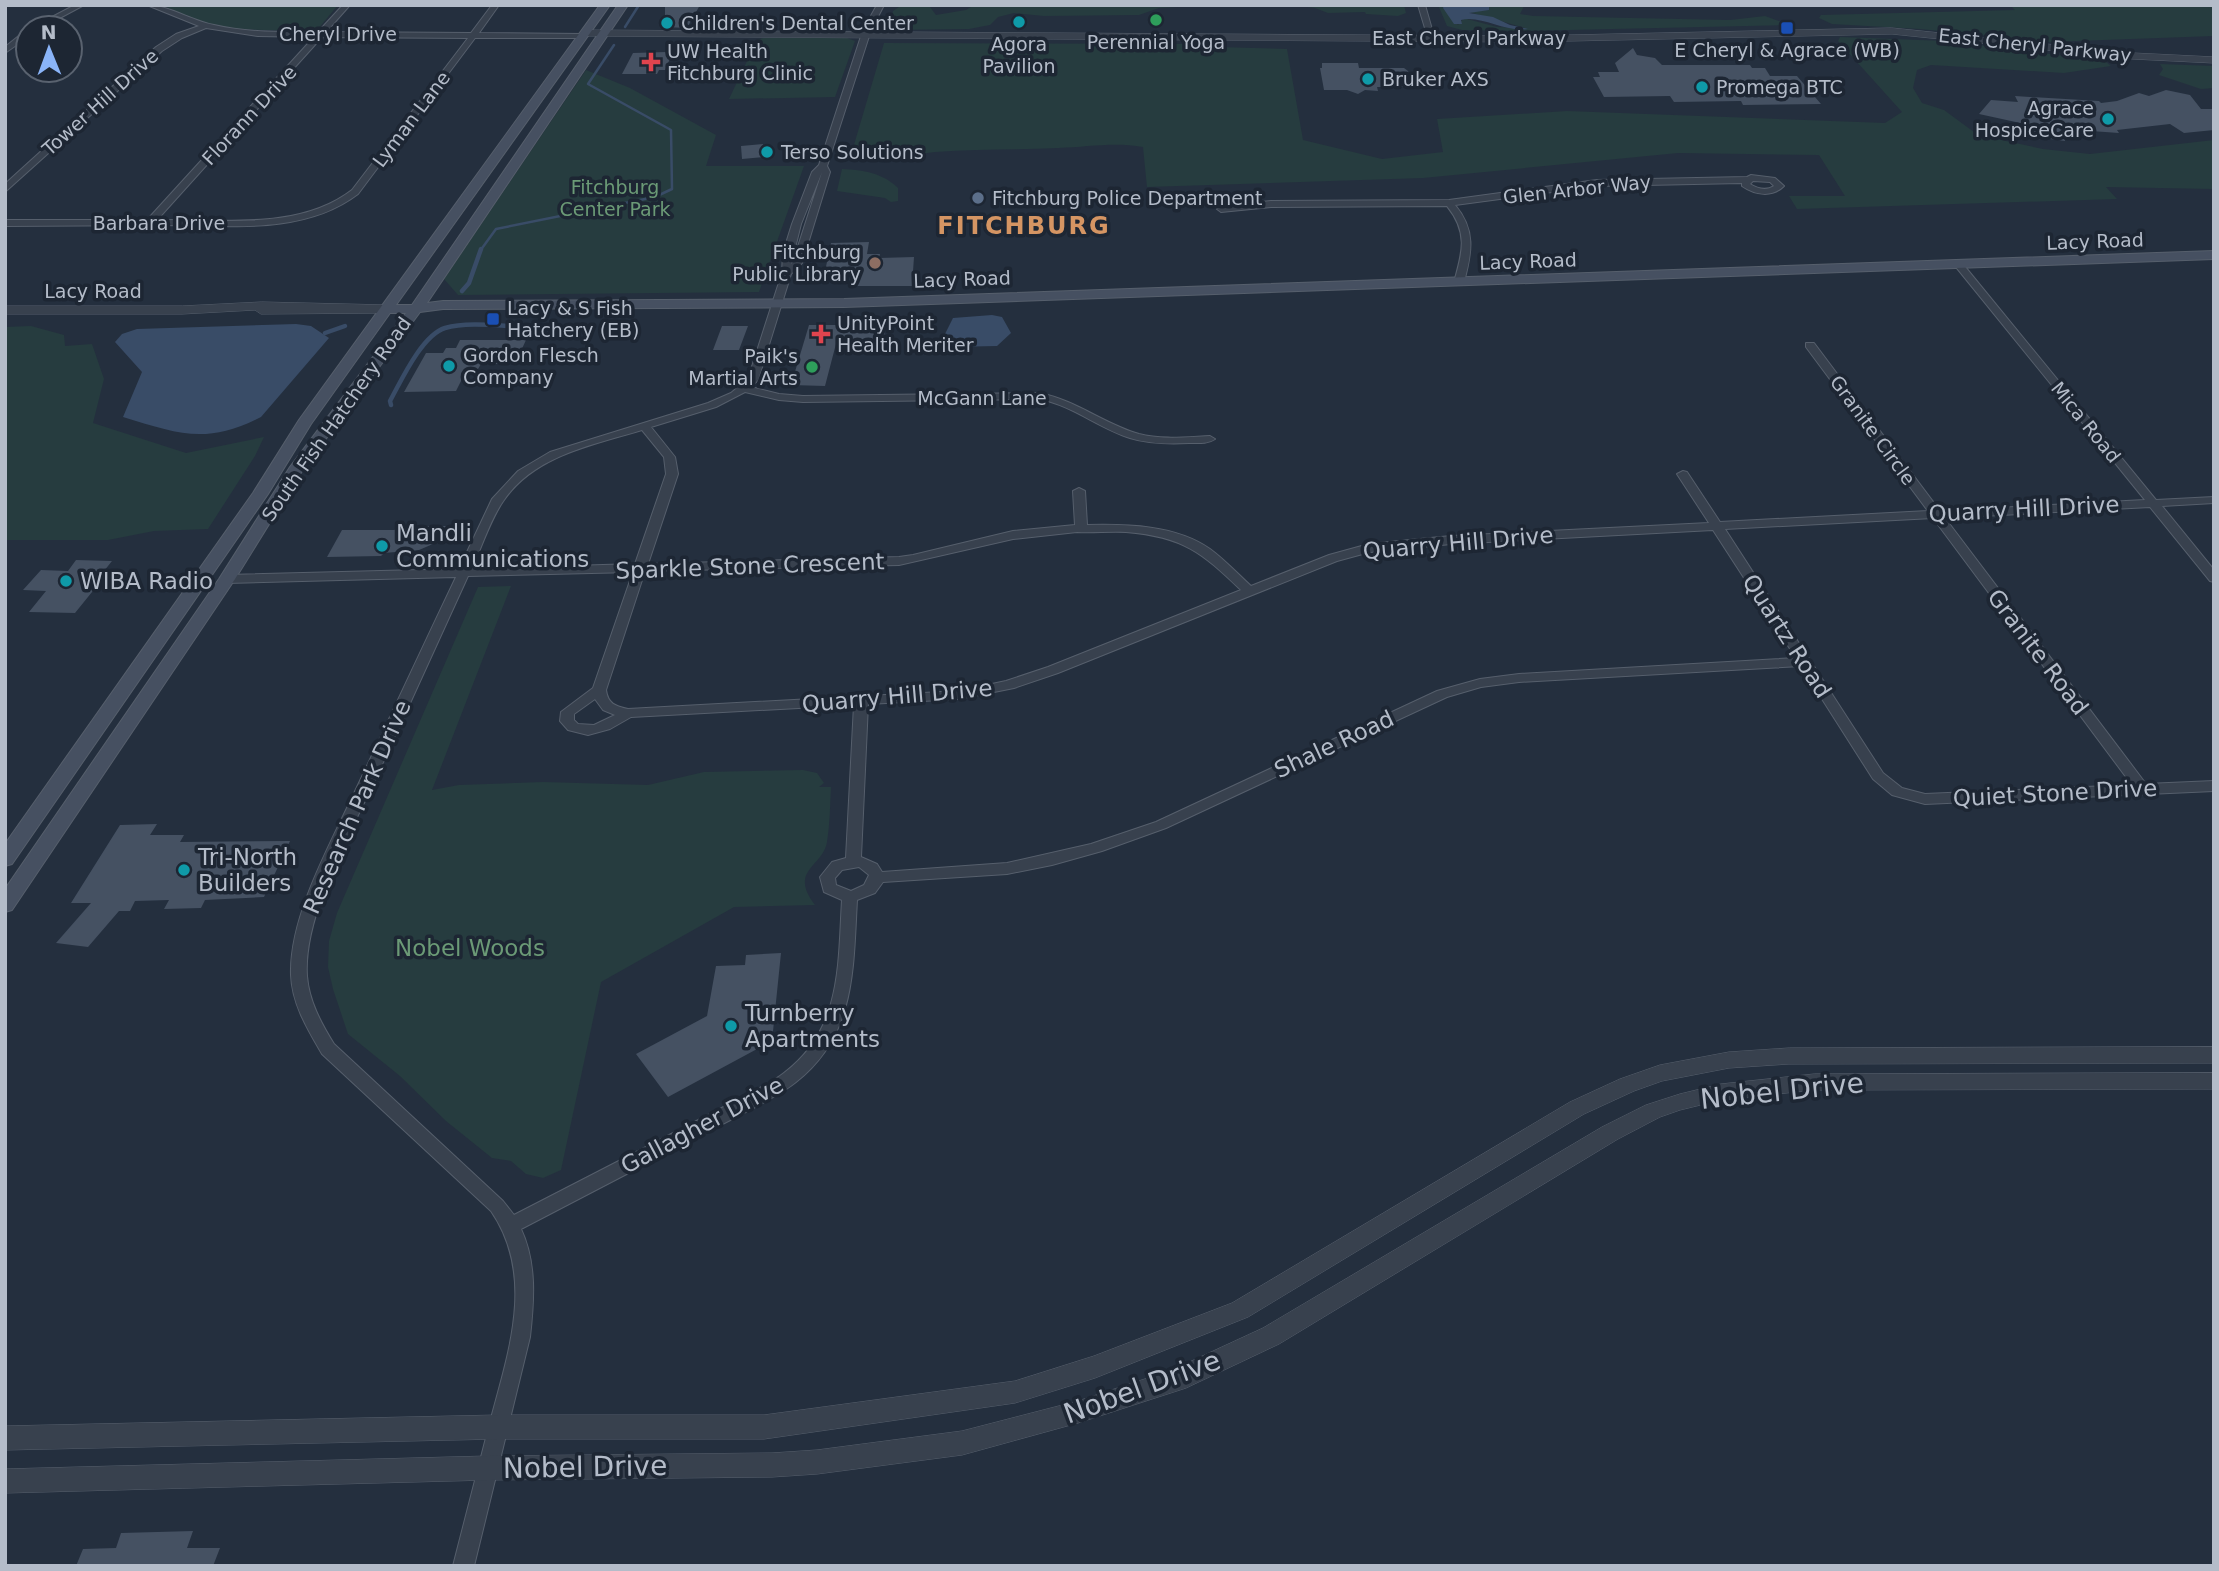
<svg xmlns="http://www.w3.org/2000/svg" width="2219" height="1571" font-family="'DejaVu Sans',sans-serif">
<style>
.green{fill:#263c3f}
.water{fill:#394c67}
.lines{fill:none;stroke-linecap:round;stroke-linejoin:round}
.stream-far1{stroke:#394c67;stroke-width:2.5}
.stream{stroke:#394c67;stroke-width:4.5}
.building{fill:#455162}
.minor-casing{stroke:#565f6c;stroke-width:2}
.tertiary-casing{stroke:#565f6c;stroke-width:1}
.secondary-casing{stroke:#565f6c;stroke-width:2}
.minor{fill:#38414e;fill-rule:evenodd}
.tertiary{fill:#38414e;fill-rule:evenodd}
.secondary{fill:#465061;fill-rule:evenodd}
.leisure-dot{fill:#2e9e5b;stroke:#1d2633;stroke-width:2.5}
.culture-dot{fill:#0f9aa8;stroke:#1d2633;stroke-width:2.5}
.transit-dot{fill:#1a4fb4;stroke:#1d2633;stroke-width:2.5}
.health-dot{fill:#e0444e;stroke:#1d2633;stroke-width:2.5}
.service-dot{fill:#5c6f8a;stroke:#1d2633;stroke-width:2.5}
.education-dot{fill:#8d6e63;stroke:#1d2633;stroke-width:2.5}
.labels{text-anchor:middle;dominant-baseline:central;stroke-width:7;stroke-linejoin:round;paint-order:stroke}
.far-poi-label{font-size:19px;fill:#b4bcc9;stroke:#1d2633;text-anchor:start}
.far-street-label{font-size:19px;fill:#b4bcc9;stroke:#1d2633}
.far-park-label{font-size:19px;fill:#6b9a76;stroke:#1d2633}
.street-label{font-size:23px;fill:#b4bcc9;stroke:#1d2633}
.poi-label{font-size:23px;fill:#b4bcc9;stroke:#1d2633;text-anchor:start}
.park-label{font-size:23px;fill:#6b9a76;stroke:#1d2633}
.far-district-label{font-size:24px;font-weight:bold;letter-spacing:2px;fill:#d59563;stroke:#1d2633}
.near-street-label{font-size:28px;fill:#b4bcc9;stroke:#1d2633}
</style>
<rect width="100%" height="100%" fill="#242f3e"/>
<g class="green">
<path d="M162,5H338L318,29L305,31L228,29L201,23Z"/>
<path d="M902,5H937L930,7L936,15L966,10L974,5H1216L1159,8L1139,15L1044,16L1014,13L998,17L990,25L969,29L883,30L889,25L893,11Z"/>
<path d="M1291,5H1404L1406,13L1398,16L1366,14L1365,12L1328,13L1315,8Z"/>
<path d="M1438,5H1444L1443,8L1458,25L1463,19H1467L1497,27L1525,28L1469,12L1489,10V5L1524,6L1520,14L1533,16L1730,20L1765,16L1790,25L1523,31L1462,30L1447,26Z"/>
<path d="M2010,5H2214V36L2048,42L1920,29L1832,24L1819,18L1821,15L2015,10Z"/>
<path d="M1840,37L1946,41L2105,61L2111,66L2064,73L1931,65L1917,70L1913,88L1922,103L1944,110L1978,135L2043,149L2090,154L2214,140V189L2106,187L2117,199L1797,209L1789,196H1845L1819,155L1678,153L1423,178L1147,187L1143,147C1114,142 1088,147 1058,148C1017,150 976,149 935,152C905,155 881,166 851,155L884,43L1215,44L1217,47L1287,49L1303,140L1382,159L1443,152L1437,119L1567,111L1885,123L1902,112L1838,41Z"/>
<path d="M763,38H847L855,41L835,97L729,99L757,40Z"/>
<path d="M2160,64L2214,66V88L2201,89L2159,75L2163,69Z"/>
<path d="M586,70L630,88L716,135L706,166H804L759,292L458,295L444,279Z"/>
<path d="M842,169C863,170 883,173 898,188V201L891,202L885,198L837,191Z"/>
<path d="M31,326L64,335L65,346L92,344L104,379L93,423L186,453L264,437L255,456L208,529L154,531L108,540H5V327Z"/>
<path d="M511,586L432,790L459,785L543,782L648,785L704,772L803,770L817,773L824,783L819,787H831C830,805 830,824 827,842C823,867 788,870 815,905L734,907L601,982L561,1170L543,1178L526,1174L511,1161L492,1158L446,1121L400,1076L348,1034L333,989L328,967L329,941L337,913L478,587Z"/>
</g>
<g class="water">
<path d="M1444,5H1489V10L1469,13L1493,17L1510,25L1528,29C1505,33 1482,15 1461,20L1462,24H1454L1443,8Z"/>
<path d="M992,315L1002,317L1011,333L997,346L950,347L942,340L953,318Z"/>
<path d="M296,324L311,326L329,338L261,417C206,445 179,434 123,417L142,372L115,342L122,334L137,329Z"/>
</g>
<g class="lines">
<g class="stream-far1">
<path d="M625,27L639,5"/>
<path d="M480,251L496,229L655,197L672,189L671,130L588,84L614,45"/>
</g>
<g class="stream">
<path d="M462,291L469,283L481,249"/>
<path d="M325,333L345,326"/>
<path d="M391,405L390,401C401,381 422,335 445,328C469,321 508,327 533,327"/>
</g>
</g>
<g class="building">
<path d="M665,5H700L687,28L665,27Z"/>
<path d="M1633,48L1637,55L1655,58L1662,65H1750L1752,68H1765L1770,76H1797L1821,104L1743,105L1741,101L1674,102L1670,96L1604,97L1593,77H1600L1598,72H1619L1615,63Z"/>
<path d="M666,52L672,54L665,70H659L657,74H622L633,53Z"/>
<path d="M1322,63H1358L1359,68H1404L1408,71L1413,87H1377L1378,91L1365,90L1358,94L1347,90H1324L1320,68H1322Z"/>
<path d="M2166,90L2190,95L2201,109H2214V130L2184,133L2170,124L2117,130L2119,133L2063,129L2065,141L2035,137L2034,126L1979,114L1991,100L2018,102L2015,96L2099,101L2101,103L2117,101L2139,93L2149,96Z"/>
<path d="M763,144L764,157L742,159L741,146Z"/>
<path d="M869,242L867,254H880L879,258L914,257L912,286H855L857,276H824L831,243Z"/>
<path d="M809,325H887L883,340H837L825,386L791,385Z"/>
<path d="M722,326H748L739,350H713Z"/>
<path d="M460,340H526L515,364H481L478,369H467L456,391L404,392L426,353H443L446,348H456Z"/>
<path d="M406,526H446L440,541L419,550L384,553L381,556L327,557L342,530H394Z"/>
<path d="M76,560L112,561L104,571H109L75,613L29,612L46,591L23,590L41,570L68,571Z"/>
<path d="M157,824L150,835H184L180,842L290,841L264,897L205,900L201,908L164,909L169,900L135,901L130,911H119L88,947L56,943L91,903H71L120,825Z"/>
<path d="M781,953L772,1041L668,1097L636,1054L707,1016L716,966L745,965L746,955Z"/>
<path d="M193,1531L187,1548H220L213,1566H76L83,1549L116,1548L121,1533Z"/>
</g>
<g class="lines">
<g class="minor-casing">
<g id="minor">
<path d="M75,5H84L41,28H31Z"/>
<path d="M147,5C167,5 193,21 214,25C249,33 283,32 318,32L343,5H350L326,32L471,33L492,5H499L479,33L582,34L586,36L582,38H475L358,194C303,236 226,225 161,225C109,225 57,226 5,226V220H147L314,37L258,36L206,28L182,38L162,51L5,192V184L156,47L176,34L199,26ZM322,37L468,38L352,190C299,231 220,219 157,220Z"/>
<path d="M877,5H884L871,30L827,166L830,172L802,263L791,274L758,380L751,387L779,394L803,396L1039,393C1076,400 1104,424 1139,434C1162,440 1187,437 1210,436L1215,439C1208,444 1198,443 1189,443C1169,444 1149,444 1130,438C1098,428 1072,405 1039,399L803,402L779,400L745,392L716,407L651,427L675,457L678,474L648,564L899,557L913,555L1013,531L1075,525L1073,491L1079,488L1085,491L1087,525C1127,524 1176,525 1210,549C1225,560 1238,574 1251,586L1329,555L1369,544L1451,536L1709,523L1677,474L1683,471L1687,472L1720,522L1928,511L1806,347V343H1814L1940,511L2145,500L1956,267V263H1962L2156,500L2214,497V503L2162,506L2214,570V582L2210,581L2150,507L1945,518L2146,784L2214,781V791L1925,804L1892,795L1873,779L1801,666L1519,682L1481,687L1447,697L1166,828L1102,851L1052,865L1007,874L883,882L875,893L857,900C853,969 856,1035 796,1082C785,1091 771,1098 759,1105L521,1229C537,1263 534,1301 530,1337L474,1566H453C465,1519 477,1473 489,1426C507,1356 537,1278 491,1211L322,1054C308,1030 292,1004 291,975C289,915 333,839 358,785C391,715 423,646 456,577L227,583L221,579L227,575L459,569L492,499L518,471L550,452L708,403L731,393L748,379L782,273L783,253L792,224L812,172L819,165L863,30ZM822,172L793,262L791,264L801,224ZM642,430L664,457L666,474L635,564L472,569C481,548 491,518 504,500C535,455 593,445 642,430ZM1933,518L2132,785L1925,794L1902,788L1883,773L1725,529ZM1713,530L1796,658L1519,674L1480,679L1437,691L1156,822L1091,844L1007,863L882,872L877,864L861,857L868,704L959,699L1014,688L1058,673L1337,561L1370,552L1451,544ZM1077,532C1093,533 1110,531 1126,532C1184,537 1201,552 1241,590L1048,667L1006,681L959,691L628,709C615,706 608,704 606,690L645,571L899,565L1013,539ZM633,572L593,688L561,712L560,721L568,730L588,735L610,729L631,717L854,705L846,858L832,862L820,877L824,892L842,900C838,966 842,1029 784,1073C773,1082 759,1088 747,1095L514,1215L503,1201L334,1044C321,1023 309,1001 307,976C303,916 350,834 375,780C406,712 437,644 468,576ZM595,699L603,710L615,715L594,725L578,724L574,720V714ZM859,867L869,875L864,885L851,891L836,885L835,878L842,870Z"/>
<path d="M1418,5H1425L1435,40L1428,38Z"/>
<path d="M25,31H28V37L5,53V47Z"/>
<path d="M1751,175L1775,178L1784,186C1772,198 1755,195 1742,186V183L1597,186L1455,205C1476,230 1472,252 1464,282L1459,285L1454,282C1463,251 1468,232 1447,206L1271,207L1221,212L1217,209L1221,206L1271,201L1449,200L1597,180L1747,177ZM1753,181L1770,182L1774,186C1766,191 1758,189 1750,184Z"/>
</g>
</g>
<g class="tertiary-casing">
<g id="tertiary">
<path d="M1892,28L2133,53L2214,57V63L2133,59L1892,34L1523,42L585,36L580,33L585,30L1523,36Z"/>
<path d="M262,302L387,305L393,309L387,313L261,314L255,310L182,314H5V306H182Z"/>
<path d="M2214,1047V1063L1789,1064L1729,1068L1662,1081L1634,1091L1584,1114L1248,1317L1095,1378L1015,1403L764,1439H498L5,1450V1426L498,1415H764L1015,1381L1094,1356L1232,1303L1570,1102L1620,1079L1660,1065L1729,1052L1789,1048Z"/>
<path d="M2214,1073V1089L1814,1090L1721,1100L1680,1110L1660,1117L1618,1139L1279,1344L1186,1388L1078,1423L962,1455L817,1474L772,1477L488,1480L5,1493V1469L488,1456L772,1453L817,1450L962,1431L1078,1401L1172,1370L1263,1328L1602,1127L1646,1105L1680,1094L1721,1084L1814,1074Z"/>
</g>
</g>
<g class="secondary-casing">
<path id="secondary" d="M600,5H610L396,305H412L618,5H628L427,303L443,301L844,299L2214,251V259L844,307L443,309L420,312L302,471L235,579L12,910L5,912V889L219,579L290,467L406,313H390L311,424L268,494L12,864L5,866V844L253,493L299,420Z"/>
</g>
<use href="#minor" class="minor"/>
<use href="#tertiary" class="tertiary"/>
<use href="#secondary" class="secondary"/>
</g>
<g class="leisure-dot">
<circle cx="1156" cy="20" r="7"/>
<circle cx="812" cy="367" r="7"/>
</g>
<g class="culture-dot">
<circle cx="1019" cy="22" r="7"/>
<circle cx="667" cy="23" r="7"/>
<circle cx="1368" cy="79" r="7"/>
<circle cx="1702" cy="87" r="7"/>
<circle cx="2108" cy="119" r="7"/>
<circle cx="767" cy="152" r="7"/>
<circle cx="449" cy="366" r="7"/>
<circle cx="382" cy="546" r="7"/>
<circle cx="66" cy="581" r="7"/>
<circle cx="184" cy="870" r="7"/>
<circle cx="731" cy="1026" r="7"/>
</g>
<g class="transit-dot">
<rect x="1780" y="21" width="14" height="14" rx="3.5"/>
<rect x="486" y="312" width="14" height="14" rx="3.5"/>
</g>
<g class="health-dot">
<path d="M647.5 51.5h7v7h7v7h-7v7h-7v-7h-7v-7h7z"/>
<path d="M817.5 323.5h7v7h7v7h-7v7h-7v-7h-7v-7h7z"/>
</g>
<circle class="service-dot" cx="978" cy="198" r="7"/>
<circle class="education-dot" cx="875" cy="263" r="7"/>
<g class="labels">
<g class="far-poi-label">
<text x="681" y="23">Children's Dental Center</text>
<text x="1156" y="42" text-anchor="middle">Perennial Yoga</text>
<text x="1019" y="44" text-anchor="middle">Agora<tspan x="1019" dy="22">Pavilion</tspan></text>
<text x="1787" y="50" text-anchor="middle">E Cheryl &amp; Agrace (WB)</text>
<text x="667" y="51">UW Health<tspan x="667" dy="22">Fitchburg Clinic</tspan></text>
<text x="1382" y="79">Bruker AXS</text>
<text x="1716" y="87">Promega BTC</text>
<text x="2094" y="108" text-anchor="end">Agrace<tspan x="2094" dy="22">HospiceCare</tspan></text>
<text x="781" y="152">Terso Solutions</text>
<text x="992" y="198">Fitchburg Police Department</text>
<text x="861" y="252" text-anchor="end">Fitchburg<tspan x="861" dy="22">Public Library</tspan></text>
<text x="507" y="308">Lacy &amp; S Fish<tspan x="507" dy="22">Hatchery (EB)</tspan></text>
<text x="837" y="323">UnityPoint<tspan x="837" dy="22">Health Meriter</tspan></text>
<text x="463" y="355">Gordon Flesch<tspan x="463" dy="22">Company</tspan></text>
<text x="798" y="356" text-anchor="end">Paik's<tspan x="798" dy="22">Martial Arts</tspan></text>
</g>
<g class="far-street-label">
<text x="338" y="34">Cheryl Drive</text>
<text x="1469" y="38">East Cheryl Parkway</text>
<text transform="translate(2035 45) rotate(6)">East Cheryl Parkway</text>
<text transform="translate(100 102) rotate(-42)">Tower Hill Drive</text>
<text transform="translate(249 115) rotate(-47)">Florann Drive</text>
<text transform="translate(411 119) rotate(-53)">Lyman Lane</text>
<text transform="translate(1577 189) rotate(-6)">Glen Arbor Way</text>
<text x="159" y="223">Barbara Drive</text>
<text transform="translate(2095 241) rotate(-2)">Lacy Road</text>
<text transform="translate(1528 261) rotate(-2)">Lacy Road</text>
<text transform="translate(962 279) rotate(-2)">Lacy Road</text>
<text x="93" y="291">Lacy Road</text>
<text x="982" y="398">McGann Lane</text>
<text transform="translate(336 419) rotate(-55)">South Fish Hatchery Road</text>
<text transform="translate(2086 422) rotate(51)">Mica Road</text>
<text transform="translate(1873 430) rotate(54)">Granite Circle</text>
</g>
<g class="far-park-label">
<text x="615" y="187">Fitchburg<tspan x="615" dy="22">Center Park</tspan></text>
</g>
<g class="street-label">
<text transform="translate(2024 509) rotate(-3)">Quarry Hill Drive</text>
<text transform="translate(1458 543) rotate(-5)">Quarry Hill Drive</text>
<text transform="translate(750 566) rotate(-2)">Sparkle Stone Crescent</text>
<text transform="translate(1787 636) rotate(57)">Quartz Road</text>
<text transform="translate(2038 652) rotate(53)">Granite Road</text>
<text transform="translate(897 696) rotate(-5)">Quarry Hill Drive</text>
<text transform="translate(1334 744) rotate(-25)">Shale Road</text>
<text transform="translate(2055 793) rotate(-3)">Quiet Stone Drive</text>
<text transform="translate(357 807) rotate(-66)">Research Park Drive</text>
<text transform="translate(702 1125) rotate(-28)">Gallagher Drive</text>
</g>
<g class="poi-label">
<text x="396" y="533">Mandli<tspan x="396" dy="26">Communications</tspan></text>
<text x="80" y="581">WIBA Radio</text>
<text x="198" y="857">Tri-North<tspan x="198" dy="26">Builders</tspan></text>
<text x="745" y="1013">Turnberry<tspan x="745" dy="26">Apartments</tspan></text>
</g>
<g class="park-label">
<text x="470" y="948">Nobel Woods</text>
</g>
<g class="far-district-label">
<text x="1024" y="226">FITCHBURG</text>
</g>
<g class="near-street-label">
<text transform="translate(1782 1091) rotate(-6)">Nobel Drive</text>
<text transform="translate(1142 1387) rotate(-20)">Nobel Drive</text>
<text transform="translate(585 1467) rotate(-1)">Nobel Drive</text>
</g>
</g>
<rect width="2219" height="1571" fill="none" stroke="#b4bcc9" stroke-width="14"/>
<g transform="translate(49 49) rotate(359)"><circle r="33" fill="#1d2633" stroke="#59626f" stroke-width="2"/>
<path d="M0-5L12 26L0 18L-12 26Z" fill="#8ab4f8"/>
<text y="-10" font-size="19" font-weight="bold" text-anchor="middle" fill="#b4bcc9">N</text>
</g>
</svg>
